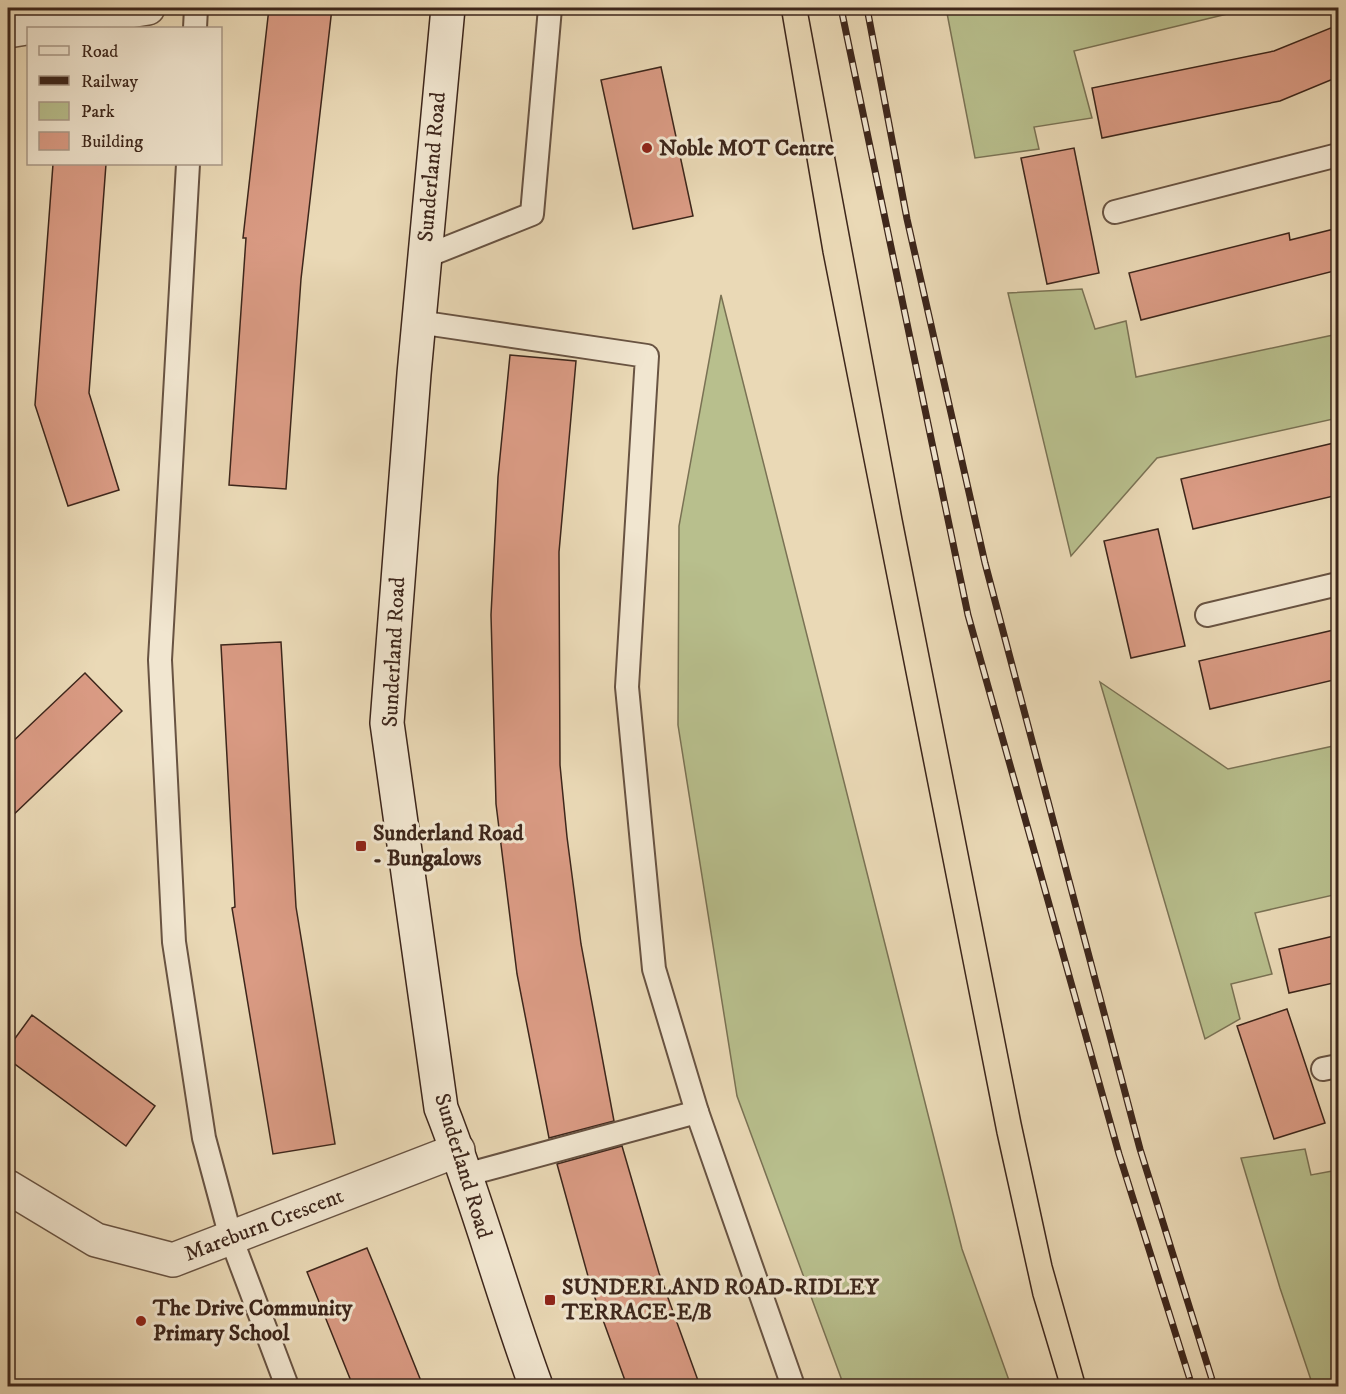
<svg xmlns="http://www.w3.org/2000/svg" width="1346" height="1394" font-family="'IM FELL DW Pica',serif">
<style>
.green{fill:#b8bf8d;stroke:#7a7254;stroke-width:1.5}
.building{fill:#da9b84;stroke:#3d261b;stroke-width:1.5}
.lines{fill:none;stroke-linecap:round;stroke-linejoin:round}
.lane-casing{stroke:#685342;stroke-width:26}
.street-casing{stroke:#685342;stroke-width:36}
.secondary-casing{stroke:#3d261b;stroke-width:36}
.lane{stroke:#f1e6d0;stroke-width:22}
.street{stroke:#f1e6d0;stroke-width:33}
.secondary{stroke:#f1e6d0;stroke-width:33}
.tram{stroke:#3d261b;stroke-width:1.5}
.rail-casing{stroke:#3d261b;stroke-width:7}
.rail{stroke:#f1e6d0;stroke-width:4.5;stroke-dasharray:14;stroke-linecap:butt}
.poi-dot{fill:#8f2418;stroke:#f1e6d0;stroke-width:2}
.labels{text-anchor:middle;dominant-baseline:central;stroke-width:6;stroke-linejoin:round;paint-order:stroke}
.poi-label{font-size:22px;font-weight:bold;fill:#3d261b;stroke:#f1e6d0;text-anchor:start}
.street-label{font-size:22px;fill:#3d261b;stroke:#f1e6d0}
</style>
<rect width="100%" height="100%" fill="#ead9b6"/>
<filter id="stains"><feTurbulence type="fractalNoise" baseFrequency=".00333" numOctaves="4"/><feColorMatrix values="0 0 0 0 .2 0 0 0 0 .09 0 0 0 0 .02 0 0 0 .5 -.17"/></filter>
<radialGradient id="worn" r=".72"><stop offset=".6" stop-color="#630" stop-opacity="0"/><stop offset="1" stop-color="#630" stop-opacity=".3"/></radialGradient>
<g class="green">
<path d="M946,8H1252L1074,51L1092,118L1034,127L1039,149L975,158Z"/>
<path d="M1082,289L1095,329L1126,321L1136,377L1338,334V418L1157,458L1071,556L1008,293Z"/>
<path d="M721,295L962,1249L1011,1386H844L737,1096L678,725L679,526Z"/>
<path d="M1100,682L1228,769L1338,745V894L1255,913L1272,974L1231,984L1240,1019L1205,1039Z"/>
<path d="M1305,1149L1311,1175L1338,1170V1386H1313L1280,1288L1241,1158Z"/>
</g>
<g class="building">
<path d="M269,8H332L301,279L286,489L229,485L246,238H243Z"/>
<path d="M1338,25V77L1280,101L1102,138L1092,88L1274,51Z"/>
<path d="M661,67L693,216L633,229L601,80Z"/>
<path d="M1074,148L1099,273L1047,284L1021,158Z"/>
<path d="M53,164H106L89,393L119,490L68,506L35,405Z"/>
<path d="M1338,228V270L1141,320L1129,273L1289,233L1290,240Z"/>
<path d="M510,355L576,361L559,552L560,765L567,837L581,944L614,1121L549,1138L517,974L496,804L491,615L498,477Z"/>
<path d="M1338,442V495L1193,529L1181,479Z"/>
<path d="M1158,529L1185,646L1131,658L1104,541Z"/>
<path d="M1338,629V679L1210,709L1199,661Z"/>
<path d="M281,642L296,907L335,1144L273,1154L232,908L235,907L221,645Z"/>
<path d="M85,673L122,711L8,820V746Z"/>
<path d="M1338,935V982L1289,993L1279,949Z"/>
<path d="M1287,1009L1325,1123L1274,1139L1237,1026Z"/>
<path d="M32,1015L155,1106L126,1146L8,1059V1048Z"/>
<path d="M622,1146L659,1273L700,1386H627L591,1287L557,1164Z"/>
<path d="M367,1248L384,1289L423,1386H353L307,1272Z"/>
</g>
<g class="lines">
<g class="lane-casing">
<g id="lane">
<path d="M195,28L196,8"/>
<path d="M188,164L160,660L174,942L204,1138L231,1238L287,1386"/>
<path d="M1115,212L1338,155"/>
<path d="M424,257L532,214L550,8"/>
<path d="M418,322L647,356L627,687L654,969L697,1112L465,1175"/>
<path d="M1207,615L1338,584"/>
<path d="M1323,1069L1338,1066"/>
<path d="M697,1112L793,1386"/>
</g>
</g>
<g class="street-casing">
<g id="street">
<path d="M8,31L148,8"/>
<path d="M8,1187L96,1240L173,1260L458,1150"/>
</g>
</g>
<g class="secondary-casing">
<path id="secondary" d="M448,8L414,374L387,723L441,1108C477,1199 502,1294 536,1386"/>
</g>
<use href="#lane" class="lane"/>
<use href="#street" class="street"/>
<use href="#secondary" class="secondary"/>
<g class="tram">
<path d="M781,8L823,253L997,1134L1033,1296L1060,1386"/>
<path d="M807,8L902,518L1021,1122L1052,1265L1086,1386"/>
</g>
<g class="rail-casing">
<g id="rail">
<path d="M841,8L968,615L1119,1154L1192,1386"/>
<path d="M867,8L907,219L985,563L1140,1149L1214,1386"/>
</g>
</g>
<use href="#rail" class="rail"/>
</g>
<g class="poi-dot">
<circle cx="647" cy="148" r="6"/>
<rect x="355" y="840" width="12" height="12" rx="3"/>
<rect x="544" y="1294" width="12" height="12" rx="3"/>
<circle cx="141" cy="1321" r="6"/>
</g>
<g class="labels">
<g class="poi-label">
<text x="659" y="148">Noble MOT Centre</text>
<text x="373" y="833">Sunderland Road<tspan x="373" dy="25">- Bungalows</tspan></text>
<text x="562" y="1287">SUNDERLAND ROAD-RIDLEY<tspan x="562" dy="25">TERRACE-E/B</tspan></text>
<text x="153" y="1308">The Drive Community<tspan x="153" dy="25">Primary School</tspan></text>
</g>
<g class="street-label">
<text transform="translate(432 167) rotate(-85)">Sunderland Road</text>
<text transform="translate(394 652) rotate(-87)">Sunderland Road</text>
<text transform="translate(463 1166) rotate(73)">Sunderland Road</text>
<text transform="translate(264 1225) rotate(-21)">Mareburn Crescent</text>
</g>
</g>
<rect width="1346" height="1394" fill="none" stroke="#ead9b6" stroke-width="30"/>
<rect x="9" y="9" width="1328" height="1376" fill="none" stroke="#3d261b" stroke-width="3"/>
<rect x="15" y="15" width="1316" height="1364" fill="none" stroke="#3d261b" stroke-width="1.5"/>
<rect x="27" y="27" width="195" height="138" fill="#f1e6d0" stroke="#a99988" stroke-width="1.5"/>
<rect x="39" y="46" width="30" height="9" fill="#f1e6d0" stroke="#a99988" stroke-width="1.5"/>
<text x="81" y="57" font-size="18" fill="#3d261b">Road</text>
<rect x="39" y="76" width="30" height="9" fill="#3d261b" stroke="#a99988" stroke-width="1.5"/>
<text x="81" y="87" font-size="18" fill="#3d261b">Railway</text>
<rect x="39" y="102" width="30" height="18" fill="#b8bf8d" stroke="#a99988" stroke-width="1.5"/>
<text x="81" y="117" font-size="18" fill="#3d261b">Park</text>
<rect x="39" y="132" width="30" height="18" fill="#da9b84" stroke="#a99988" stroke-width="1.5"/>
<text x="81" y="147" font-size="18" fill="#3d261b">Building</text>
<rect width="100%" height="100%" filter="url(#stains)"/>
<rect width="100%" height="100%" fill="url(#worn)"/>
</svg>
